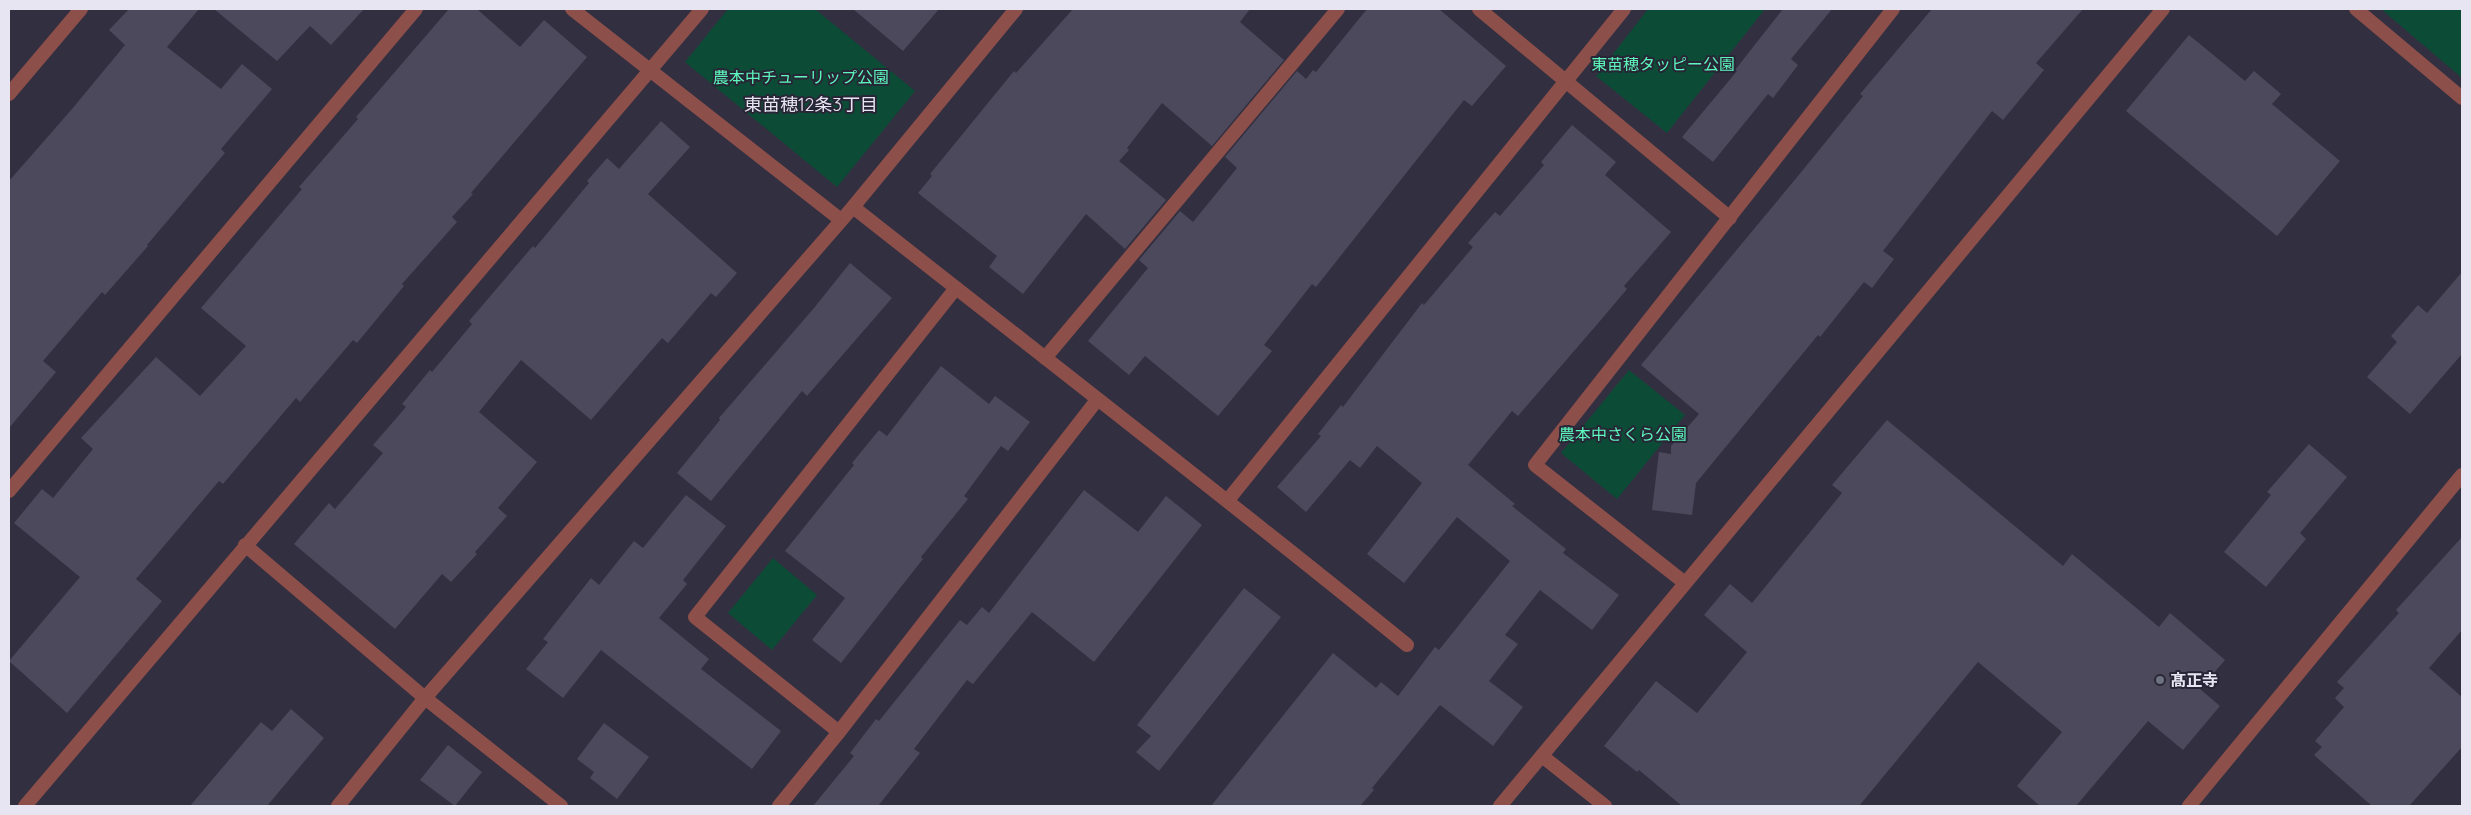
<svg xmlns="http://www.w3.org/2000/svg" width="2471" height="815" font-family="Quicksand,'Noto Sans JP',sans-serif">
<style>
.green{fill:#0c4c36}
.building{fill:#4d495d}
.lines{fill:none;stroke-linecap:round;stroke-linejoin:round}
.minor{stroke:#8c4f4a;stroke-width:14}
.worship-dot{fill:#6b7280;stroke:#282536;stroke-width:2}
.labels{text-anchor:middle;dominant-baseline:central;stroke-width:4;stroke-linejoin:round;paint-order:stroke}
.park-label{font-size:16px;fill:#5df6bc;stroke:#282536}
.poi-label{font-size:16px;font-weight:bold;fill:#e7e5f1;stroke:#282536;text-anchor:start}
.neighbourhood-label{font-size:18px;fill:#e7e5f1;stroke:#282536}
</style>
<rect width="100%" height="100%" fill="#322f41"/>
<g class="green">
<path d="M728,9H815L915,91L837,187L685,62Z"/>
<path d="M1648,9H1765L1667,133L1596,76Z"/>
<path d="M2381,9H2462V78Z"/>
<path d="M1629,370L1685,415L1617,499L1561,453Z"/>
<path d="M773,558L817,595L772,650L728,613Z"/>
</g>
<g class="building">
<path d="M129,9H199L167,47L221,89L242,64L272,89L221,149L225,153L147,245L148,246L105,295L102,292L43,361L56,372L9,428V181L72,109L125,45L109,30Z"/>
<path d="M214,9H364L331,45L310,26L277,61Z"/>
<path d="M449,9H477L520,47L544,20L587,57L471,193L473,194L452,217L457,222L402,284L404,286L357,343L353,340L300,402L296,398L223,484L219,481L136,579L162,601L67,713L9,661L80,577L14,523L42,489L53,498L93,449L81,438L156,357L200,396L246,346L201,308L302,189L299,187L358,119L356,117Z"/>
<path d="M853,9H939L903,51Z"/>
<path d="M1073,9H1250L1240,22L1284,60L1212,146L1162,103L1127,148L1129,150L1119,161L1166,200L1125,249L1086,214L1023,294L989,267L997,256L918,193L932,176L930,174L1014,71L1016,73Z"/>
<path d="M1367,9H1439L1506,66L1472,106L1464,100L1316,287L1312,284L1264,345L1272,351L1218,416L1145,356L1129,375L1088,341L1148,268L1139,260L1180,211L1193,222L1237,168L1225,157L1297,71L1306,79L1313,70L1316,72Z"/>
<path d="M1783,9H1832L1791,59L1798,65L1773,98L1768,94L1713,162L1682,137L1737,71L1735,70Z"/>
<path d="M1932,9H2083L2036,63L2044,70L2003,120L1992,111L1883,251L1894,259L1872,288L1864,282L1820,337L1818,335L1696,483L1692,515L1652,510L1659,452L1671,454V446L1699,414L1641,365L1798,176L1863,96L1860,94Z"/>
<path d="M2189,35L2245,81L2254,71L2281,94L2272,104L2340,161L2277,236L2126,111Z"/>
<path d="M661,121L690,147L648,194L737,273L716,297L711,293L668,343L662,338L591,420L521,360L479,412L537,462L498,508L507,516L475,552L477,554L451,582L442,574L395,629L294,544L329,503L335,509L383,453L373,445L406,407L402,404L430,370L432,372L472,324L469,321L533,246L535,248L589,183L587,181L607,158L619,169Z"/>
<path d="M1572,125L1616,162L1605,175L1671,232L1624,286L1627,289L1600,321L1518,416L1512,411L1468,465L1515,504L1512,506L1566,549L1563,553L1619,595L1592,630L1540,590L1505,635L1518,644L1489,681L1523,707L1493,746L1440,705L1372,788L1374,790L1360,806H1211L1333,653L1376,688L1381,682L1398,696L1435,647L1439,650L1510,561L1457,517L1404,583L1367,554L1422,483L1377,446L1360,468L1350,460L1306,512L1277,487L1321,436L1318,434L1341,405L1343,407L1422,303L1424,305L1473,247L1468,243L1495,212L1500,216L1544,165L1541,162Z"/>
<path d="M850,263L892,298L807,396L802,391L711,501L677,473L720,420L719,418L814,308Z"/>
<path d="M2462,272V354L2410,414L2367,377L2397,342L2391,336L2418,305L2427,313Z"/>
<path d="M941,366L989,404L995,396L1030,422L1008,451L1001,446L964,496L968,499L921,557L923,559L841,663L812,640L845,598L785,551L854,465L852,463L879,430L887,436Z"/>
<path d="M1887,420L2063,566L2072,554L2159,627L2170,613L2225,660L2200,689L2220,706L2183,750L2148,721L2076,806H2040L2017,786L2062,732L1978,662L1859,806H1682L1639,770L1637,772L1604,746L1656,681L1697,713L1747,652L1704,615L1730,584L1752,603L1842,493L1832,485Z"/>
<path d="M2309,444L2347,477L2300,533L2306,539L2266,587L2224,552L2271,495L2267,492Z"/>
<path d="M1084,490L1138,532L1166,496L1202,525L1094,662L1032,612L973,684L967,680L914,749L920,753L878,806H813L854,756L850,753L876,719L879,721L960,620L967,625L982,607L989,613Z"/>
<path d="M686,495L726,526L683,580L687,584L659,618L709,659L701,669L781,731L752,769L601,650L563,698L526,669L548,642L543,639L591,578L599,585L634,541L643,548Z"/>
<path d="M2462,537V630L2429,668L2462,697V747L2409,806H2372L2314,755L2322,747L2315,741L2344,707L2335,698L2344,688L2337,682L2399,613L2396,610Z"/>
<path d="M1244,588L1281,617L1159,771L1136,752L1151,736L1137,725Z"/>
<path d="M291,709L324,738L267,806H190L261,722L272,731Z"/>
<path d="M604,723L649,757L617,799L590,778L594,772L577,759Z"/>
<path d="M448,745L482,772L455,806L420,780Z"/>
</g>
<g class="lines">
<g class="minor">
<path d="M572,9L841,220"/>
<path d="M1479,9L1730,218"/>
<path d="M2356,9L2462,98"/>
<path d="M9,94L81,9"/>
<path d="M853,207C1038,353 1224,496 1407,645"/>
<path d="M1045,358L1338,9"/>
<path d="M9,491L416,9"/>
<path d="M1228,500L1624,9"/>
<path d="M245,545L425,698L561,806"/>
<path d="M1685,583L1535,465L1893,9"/>
<path d="M839,732L695,617L956,288"/>
<path d="M1542,756L1605,806"/>
<path d="M25,806L702,9"/>
<path d="M338,806L425,698L853,207L1016,9"/>
<path d="M779,806L839,732L1097,400"/>
<path d="M1500,806L2163,9"/>
<path d="M2189,806L2462,475"/>
</g>
</g>
<circle class="worship-dot" cx="2160" cy="680" r="5"/>
<g class="labels">
<g class="park-label">
<text x="1663" y="64">東苗穂タッピー公園</text>
<text x="801" y="77">農本中チューリップ公園</text>
<text x="1623" y="434">農本中さくら公園</text>
</g>
<g class="poi-label">
<text x="2170" y="680">髙正寺</text>
</g>
<g class="neighbourhood-label">
<text x="811" y="104">東苗穂12条3丁目</text>
</g>
</g>
<rect width="2471" height="815" fill="none" stroke="#e7e5f1" stroke-width="20"/>
</svg>
